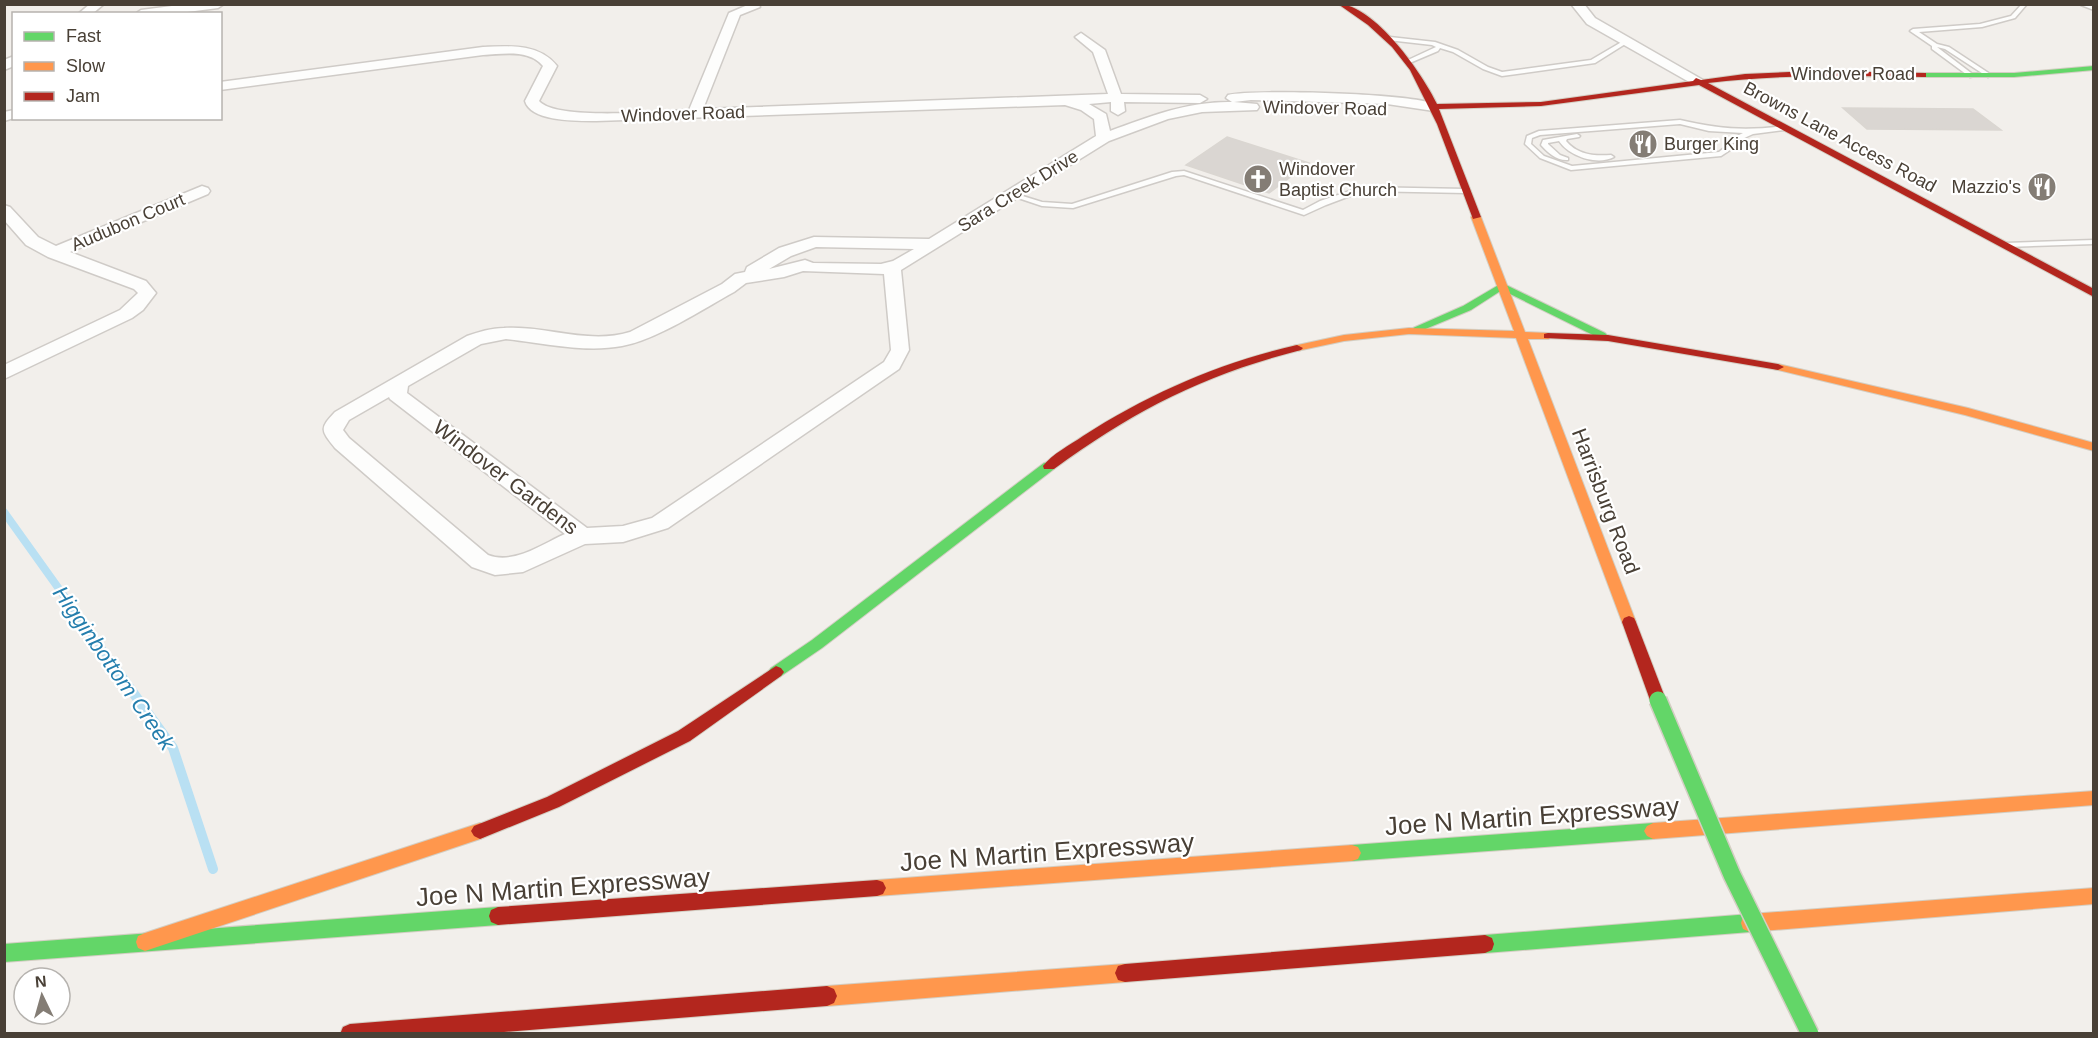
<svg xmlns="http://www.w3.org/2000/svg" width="2098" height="1038" font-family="Helvetica,sans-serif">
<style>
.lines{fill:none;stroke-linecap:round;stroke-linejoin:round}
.stream-far1{stroke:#b9e0f3;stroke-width:8}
.stream{stroke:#b9e0f3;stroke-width:10}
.building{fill:#dad6d2;stroke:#dad6d1;stroke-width:1.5}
.lane-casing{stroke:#cfcbc7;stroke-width:3}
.street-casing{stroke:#cfcbc7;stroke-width:3}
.fast-casing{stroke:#d3cec3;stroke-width:2}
.slow-casing{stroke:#d3cec3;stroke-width:2}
.jam-casing{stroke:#d3cec3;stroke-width:2}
.lane{fill:#fdfdfc;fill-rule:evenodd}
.street{fill:#fdfdfc;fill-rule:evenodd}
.fast{fill:#63d668;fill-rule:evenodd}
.slow{fill:#ff974d;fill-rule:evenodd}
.jam{fill:#b3261e;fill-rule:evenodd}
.fast-bridge-casing{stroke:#d3cec3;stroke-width:20;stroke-linecap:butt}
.fast-bridge{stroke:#63d668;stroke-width:17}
.labels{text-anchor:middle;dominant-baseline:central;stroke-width:4.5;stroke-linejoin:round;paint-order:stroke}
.far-street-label{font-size:18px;fill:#494036;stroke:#fff}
.far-poi-label{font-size:18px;fill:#494036;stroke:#fff;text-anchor:start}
.street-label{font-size:21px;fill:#494036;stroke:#fff}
.water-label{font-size:22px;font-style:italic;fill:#247ead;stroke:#fff}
.near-street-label{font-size:26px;fill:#494036;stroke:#fff}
</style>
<rect width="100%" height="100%" fill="#f2efeb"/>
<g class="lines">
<path class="stream-far1" d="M4,512L117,670"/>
<path class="stream" d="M116,669L173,748L213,869"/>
</g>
<g class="building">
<path d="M1843,108L1973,109L2001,130L1867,129Z"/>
<path d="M1227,137L1309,163L1269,193L1186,165Z"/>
</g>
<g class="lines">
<g class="lane-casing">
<g id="lane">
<path d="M2022,4H2027L2015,18L1982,27L1919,32L1937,44L1949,47L1990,74V76L1988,77L1945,49L1937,47L1975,76L1970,77L1932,49V46L1910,31L1913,29L1980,24L2011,16Z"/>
<path d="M2081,4L2094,6V10L2081,5Z"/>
<path d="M1390,37L1435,42L1458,50L1488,67L1502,72L1591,60L1625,40L1630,41L1595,63L1502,76L1483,69L1453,52L1440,48L1438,51L1412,62H1408V60L1436,47L1432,45L1388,40L1387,39Z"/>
<path d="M1680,120C1719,129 1745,131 1784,126L1787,128L1784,130L1753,134L1731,144L1730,150L1721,156L1571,170L1540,158L1525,144L1527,136L1539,131ZM1680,124L1709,131L1743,133L1725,142L1724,148L1719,152L1572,166L1544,156L1531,144L1532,138L1540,135Z"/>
<path d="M1577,134L1580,136L1579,137L1567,139L1566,141C1578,155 1593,156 1611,155L1614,157C1597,166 1569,156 1559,141L1548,143V144L1560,155L1568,158V160C1557,161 1548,153 1541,145L1543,140Z"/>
<path d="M1184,171L1303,210L1320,201L1362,187L1466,189L1470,191L1466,193L1363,191L1326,205L1304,215L1184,175L1176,176L1073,208L1042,206L1009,195L1013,193L1042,202L1072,204L1172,172Z"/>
<path d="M2094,240V244L2006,247L2002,245L2006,243Z"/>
</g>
</g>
<g class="street-casing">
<g id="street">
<path d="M90,4H104L92,14H78Z"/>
<path d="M187,4H224L218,8L172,14H135L141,10Z"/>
<path d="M750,4H758L760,7L740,15L703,109L1108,94L1093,52L1075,37L1081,33L1105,50L1121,94L1200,95L1207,99L1200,103L1124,102L1125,111L1118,115L1111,111V102L1089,104L1106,114L1110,131C1150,116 1190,101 1232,102L1226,98L1228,95C1253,89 1427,93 1441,107L1434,111L1387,104L1251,100L1234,102L1257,104L1259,107L1257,110L1202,112L1168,119L1109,141L901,270L909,350L899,369L668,528L623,542L585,544L523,572L495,575L472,567L335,448C321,430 319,429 335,412L467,336C479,332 491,328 504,328C546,325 588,345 630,332L722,284L735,274L745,272L747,267L779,248L814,237L929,239L1096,136L1094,119L1081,110L1065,105L596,121C578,121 531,122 525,101L543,66C529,49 503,54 483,55L220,90V82L483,47C509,46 539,43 557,66L539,101C556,121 660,111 689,110L729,13ZM816,247L914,249L893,261L881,264L813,263L805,260L769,269L791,256ZM803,271L884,274L891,350L884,362L652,518L623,526L587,528L407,393L408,386L481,344L506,339C543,343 585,353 622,346C656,340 703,309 734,292L746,283L784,277ZM389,397L390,399L565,534C542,544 514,565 488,555L349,438L343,430L349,420Z"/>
<path d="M1571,4H1584L1595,18L1703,80L1696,84L1691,83L1587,24Z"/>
<path d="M14,56V66L4,70V60Z"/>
<path d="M14,110V118L4,121V112Z"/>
<path d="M202,186L208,188L210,191L208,194L70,252L146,281L156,293L143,310L132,318L4,379V365L120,310L138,293L134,289L48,257L26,245L4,220V205L10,207L38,237L56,246Z"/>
</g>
</g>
<g class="fast-casing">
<g id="fast">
<path d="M2094,66V70L2014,77H1923L1919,75L1923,73H2014Z"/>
<path d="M1502,283L1605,333L1607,335L1605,337H1597L1502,290L1471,310L1423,330H1415L1413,328L1463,306Z"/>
<path d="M1049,462L1055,466L1054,469L822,648L781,676L776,678L771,676L768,672L771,668L812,640L1044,463Z"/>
<path d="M1653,823L1659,826L1662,831L1659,836L1653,839L1352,861L1346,859L1343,853L1346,847L1352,845Z"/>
<path d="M498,907L505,910L507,916L505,922L498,925L4,962V944Z"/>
<path d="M1750,914L1757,917L1759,923L1757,929L1750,932L1485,953L1478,950L1476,944L1478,938L1485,935Z"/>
</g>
</g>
<g class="slow-casing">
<g id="slow">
<path d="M1476,214L1481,217L1525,332L1548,333L1554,336L1548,339H1528L1636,622L1634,626H1624L1622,622L1516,338L1409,334L1344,341L1297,351L1291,348L1293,346L1344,335L1409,328L1514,331L1471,217Z"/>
<path d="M1778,364L1968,408L2094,443V451L1965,415L1774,369L1772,367L1774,365Z"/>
<path d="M2094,791V805L1653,839L1647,836L1644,831L1647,826L1653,823Z"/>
<path d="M480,823L486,826L489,831L486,836L480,839L145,951L138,948L136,942L138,936L145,933Z"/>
<path d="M1352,845L1358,847L1361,853L1358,859L1352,861L877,896L871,894L868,888L871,882L877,880Z"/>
<path d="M2094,888V904L1750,932L1743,929L1741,923L1743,917L1750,914Z"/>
<path d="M1125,964L1132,966L1135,973L1132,980L1125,982L827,1006L820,1003L817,996L820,989L827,986Z"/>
</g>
</g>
<g class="jam-casing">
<g id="jam">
<path d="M1338,4C1374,4 1423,74 1437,104L1541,102L1693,81L1696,78L1701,80L1745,74L1812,71L1926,73V77H1923C1851,76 1780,74 1708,83L2094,289V297L1699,85L1541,106L1439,109L1481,217L1473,219L1437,124L1410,70L1392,47L1368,25Z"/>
<path d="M1548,333L1608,335L1778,364L1784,367L1778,370L1608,341L1544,338V334Z"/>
<path d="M1297,345L1303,348L1301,350C1203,375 1135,410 1054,469H1044L1043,466C1052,454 1070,445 1083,436C1150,393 1219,363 1297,345Z"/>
<path d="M1629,616L1634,618L1636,622L1666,700L1664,704L1658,706L1652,704L1650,700L1622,622L1624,618Z"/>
<path d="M776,666L781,668L784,672L781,676L690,741L559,807L480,839L474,836L471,831L474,826L547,797L678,731Z"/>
<path d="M877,880L883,882L886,888L883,894L877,896L498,925L491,922L489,916L491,910L498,907Z"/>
<path d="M1485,935L1492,938L1494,944L1492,950L1485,953L1125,982L1118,980L1115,973L1118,966L1125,964Z"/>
<path d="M827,986L834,989L837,996L834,1003L827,1006L480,1034H340L343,1027L350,1024Z"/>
</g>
</g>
<use href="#lane" class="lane"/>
<use href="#street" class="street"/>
<use href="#fast" class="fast"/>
<use href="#slow" class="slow"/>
<use href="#jam" class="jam"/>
<g class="fast-bridge-casing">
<path id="fast-bridge" d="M1658,700L1732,875L1810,1034"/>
</g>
<use href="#fast-bridge" class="fast-bridge"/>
</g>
<defs>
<g id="restaurant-disc" transform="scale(1.5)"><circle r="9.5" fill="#847d75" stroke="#fff"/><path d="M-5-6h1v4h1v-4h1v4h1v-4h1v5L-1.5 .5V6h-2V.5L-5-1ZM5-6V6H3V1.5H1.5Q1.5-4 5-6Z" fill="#fff"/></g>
<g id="church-disc" transform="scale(1.5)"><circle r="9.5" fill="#847d75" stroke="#fff"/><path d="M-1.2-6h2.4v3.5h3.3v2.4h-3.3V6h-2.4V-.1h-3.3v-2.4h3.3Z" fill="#fff"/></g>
</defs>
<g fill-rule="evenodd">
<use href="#restaurant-disc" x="1643" y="144"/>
<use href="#church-disc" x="1258" y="179"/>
<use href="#restaurant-disc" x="2042" y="187"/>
</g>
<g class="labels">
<g class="far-street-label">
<text x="1853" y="74">Windover Road</text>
<text transform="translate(1325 108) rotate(1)">Windover Road</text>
<text transform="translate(683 114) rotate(-2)">Windover Road</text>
<text transform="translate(1840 137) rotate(28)">Browns Lane Access Road</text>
<text transform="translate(1018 191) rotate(-32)">Sara Creek Drive</text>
<text transform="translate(128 222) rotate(-23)">Audubon Court</text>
</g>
<g class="far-poi-label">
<text x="1664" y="144">Burger King</text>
<text x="1279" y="169">Windover<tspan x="1279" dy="21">Baptist Church</tspan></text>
<text x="2021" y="187" text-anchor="end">Mazzio's</text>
</g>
<g class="street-label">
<text transform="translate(506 477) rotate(37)">Windover Gardens</text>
<text transform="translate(1606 501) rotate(69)">Harrisburg Road</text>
</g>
<g class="water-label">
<text transform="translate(114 668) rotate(55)">Higginbottom Creek</text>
</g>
<g class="near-street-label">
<text transform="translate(1532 816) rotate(-4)">Joe N Martin Expressway</text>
<text transform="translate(1047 852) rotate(-4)">Joe N Martin Expressway</text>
<text transform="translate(563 887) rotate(-4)">Joe N Martin Expressway</text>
</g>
</g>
<rect width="2098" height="1038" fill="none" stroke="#494036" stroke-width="12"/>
<rect x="12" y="12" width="210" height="108" fill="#ffffff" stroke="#b6b3af" stroke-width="1.5"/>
<rect x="24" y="32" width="30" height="9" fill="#63d668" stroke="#b6b3af" stroke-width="1.5"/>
<text x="66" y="42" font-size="18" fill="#494036">Fast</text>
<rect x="24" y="62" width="30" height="9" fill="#ff974d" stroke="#b6b3af" stroke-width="1.5"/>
<text x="66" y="72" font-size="18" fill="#494036">Slow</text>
<rect x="24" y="92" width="30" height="9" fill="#b3261e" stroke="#b6b3af" stroke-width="1.5"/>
<text x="66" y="102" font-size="18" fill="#494036">Jam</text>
<g transform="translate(42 996) rotate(355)"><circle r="28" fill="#ffffff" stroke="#b6b3af" stroke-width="1.5"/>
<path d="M0-4.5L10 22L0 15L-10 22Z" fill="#847d75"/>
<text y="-9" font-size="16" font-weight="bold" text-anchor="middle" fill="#494036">N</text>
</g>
</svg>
